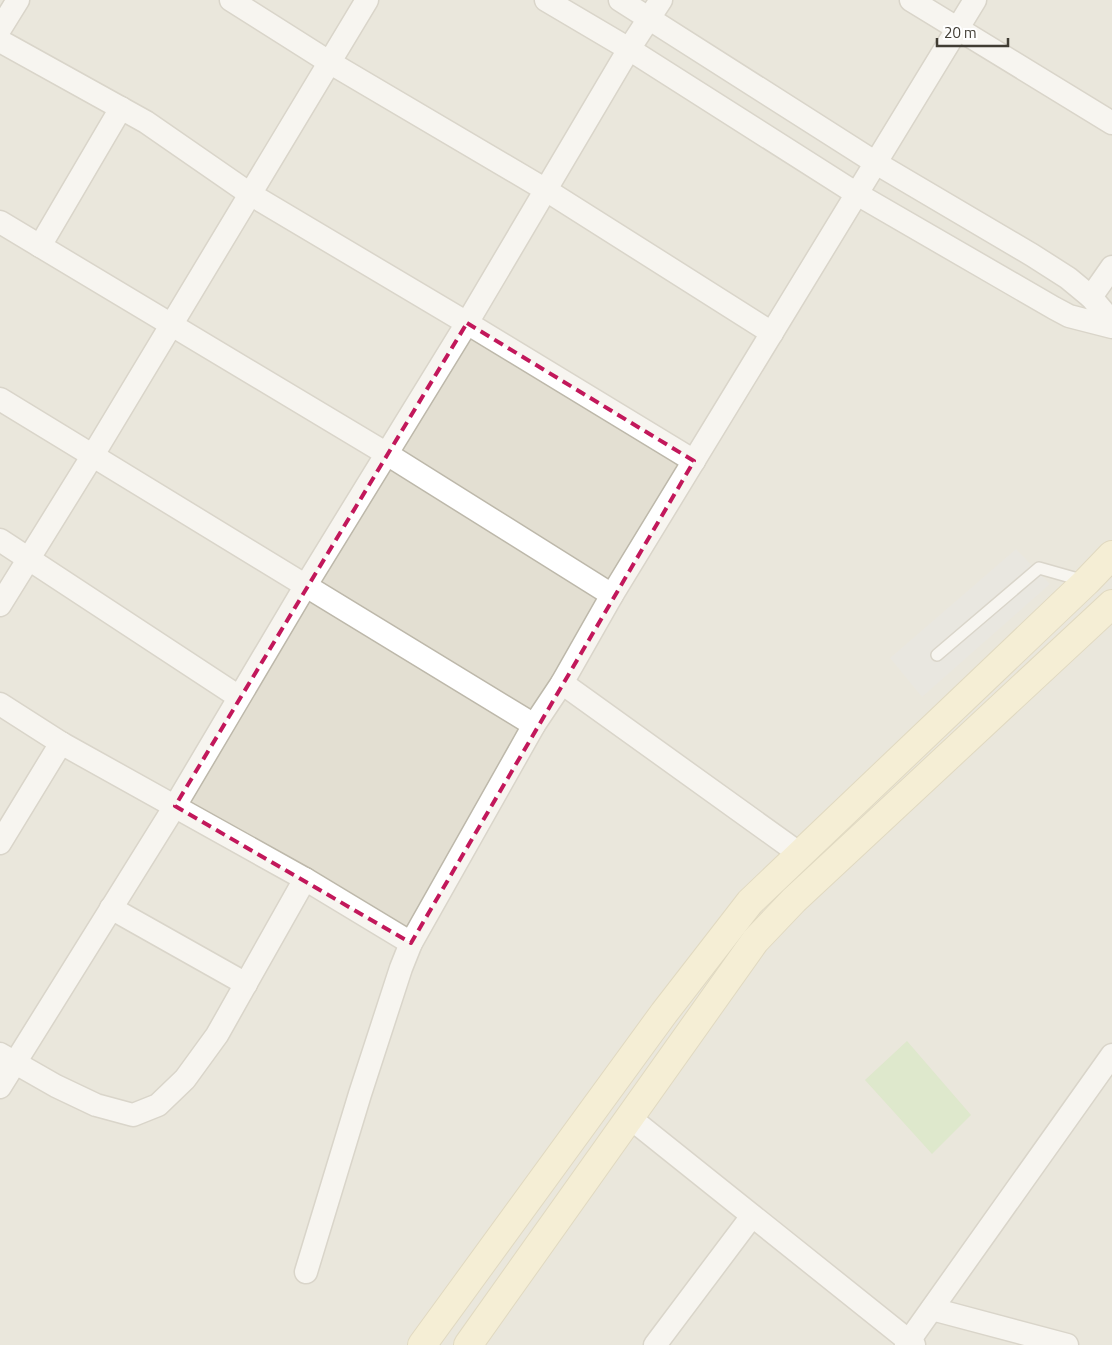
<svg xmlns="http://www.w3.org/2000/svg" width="1112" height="1345" font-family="'Titillium Web',sans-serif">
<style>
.residential{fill:#e3dfd2}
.pitch{fill:#c7e2af}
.parking{fill:#e1dfdb}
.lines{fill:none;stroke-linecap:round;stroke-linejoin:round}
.lane-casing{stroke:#bdb8aa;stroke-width:14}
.street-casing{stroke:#bdb8aa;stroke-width:25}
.secondary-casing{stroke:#cdc196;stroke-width:30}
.lane{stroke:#fff;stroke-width:11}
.street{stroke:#fff;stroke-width:22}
.secondary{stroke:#faf0c4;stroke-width:28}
.marked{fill:none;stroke:#c2185b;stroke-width:4;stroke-dasharray:10 6;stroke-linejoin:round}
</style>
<rect width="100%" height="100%" fill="#f0ede3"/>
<rect class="residential" x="0" y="0" width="1112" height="1345"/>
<path class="pitch" d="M907,1041L971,1115L932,1154L865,1080Z"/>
<path class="parking" d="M1016,549L1050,584L922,697L890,658Z"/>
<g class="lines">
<g class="lane-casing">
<path id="lane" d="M937,655L1039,568L1085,581"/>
</g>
<g class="street-casing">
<g id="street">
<path d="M231,0L329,62L546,190L772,333"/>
<path d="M546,0L629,49L857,194L1054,308L1069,316L1112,327"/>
<path d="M620,0L876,163L1032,255L1068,278L1091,297L1112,322"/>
<path d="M911,0L1112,123"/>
<path d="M0,29L18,0"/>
<path d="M0,41L146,122L250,194L467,323L694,461"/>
<path d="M0,222L387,454L612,595"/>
<path d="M40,246L121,108"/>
<path d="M1091,297L1112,267"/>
<path d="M0,399L534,725"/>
<path d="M0,540L239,697"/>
<path d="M0,605L93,455L367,0"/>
<path d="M562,683L800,854"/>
<path d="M0,704L61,743L305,879L411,943"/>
<path d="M0,843L61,743"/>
<path d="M111,908L246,984"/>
<path d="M0,1054L56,1086L96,1105L133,1115L158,1105L185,1079L217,1035L305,879"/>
<path d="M0,1087L175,806L306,585L467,323L629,49L661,0"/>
<path d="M629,1117L914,1345"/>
<path d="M306,1272L360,1094L401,968L411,943L534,725L562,683L612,595L975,0"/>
<path d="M932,1309L1067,1345"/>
<path d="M655,1345L752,1216"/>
<path d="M906,1345L1112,1055"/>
</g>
</g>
<g class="secondary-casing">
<g id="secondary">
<path d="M422,1345L664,1013L750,902L1087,581L1112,555"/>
<path d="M468,1345L755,941L794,900L1112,604"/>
</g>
</g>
<use href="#lane" class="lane"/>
<use href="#street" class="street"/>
<use href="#secondary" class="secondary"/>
</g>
<path d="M0 0H1112V1345H0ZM467,323L694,461L411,943L175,806Z" fill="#f0ede3" fill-opacity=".55" fill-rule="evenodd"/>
<path class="marked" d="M467,323L694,461L411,943L175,806Z"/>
<path d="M937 38v8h71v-8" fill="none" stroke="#413d34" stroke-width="2.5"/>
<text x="944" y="38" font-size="15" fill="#413d34" stroke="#ffffff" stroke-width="4" paint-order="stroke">20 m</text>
</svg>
